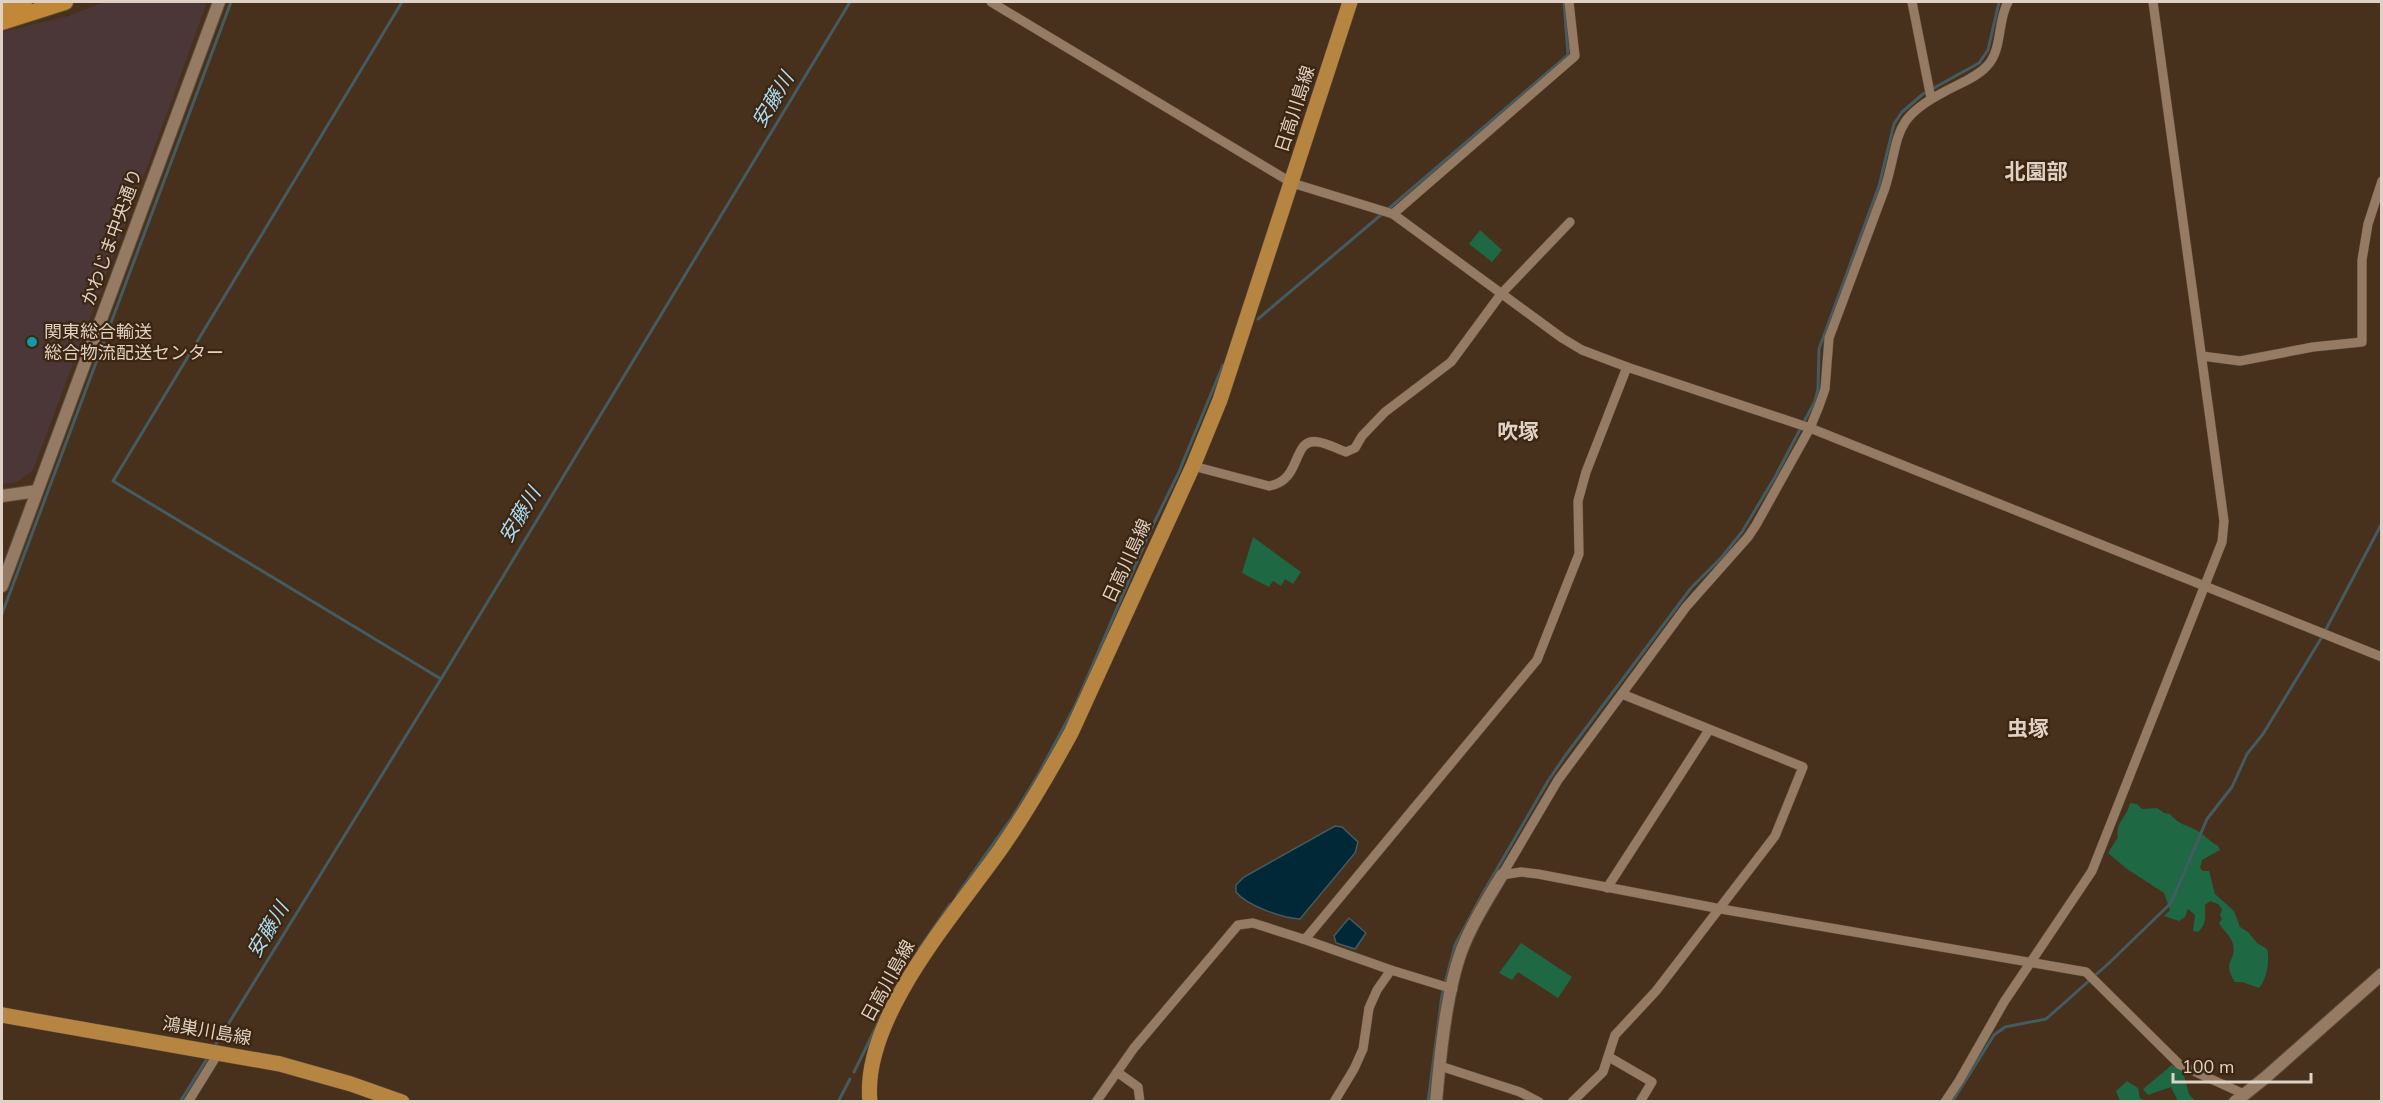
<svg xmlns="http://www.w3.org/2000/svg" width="2383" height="1103" font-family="'Nunito Sans','Noto Sans JP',sans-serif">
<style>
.industrial{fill:#4c3738}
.green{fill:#1e6844}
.water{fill:#012837;stroke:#445b61;stroke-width:1.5}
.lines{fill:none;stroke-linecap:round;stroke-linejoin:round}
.stream{stroke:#445b61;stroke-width:3}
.minor-casing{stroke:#5e4c3a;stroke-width:10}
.tertiary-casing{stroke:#5e4c3a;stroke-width:14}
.primary-casing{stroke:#5e4c3a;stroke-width:16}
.trunk-casing{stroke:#5e4c3a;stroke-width:18}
.minor{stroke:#957b64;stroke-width:9}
.tertiary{stroke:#957b64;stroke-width:12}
.primary{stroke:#b78542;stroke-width:15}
.trunk{stroke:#c28837;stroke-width:16}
.culture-dot{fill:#0f9aa8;stroke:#3c2611;stroke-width:2}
.labels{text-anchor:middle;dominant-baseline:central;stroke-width:4.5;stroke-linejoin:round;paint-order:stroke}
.street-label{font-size:18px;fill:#dfd1c4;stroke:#3c2611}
.poi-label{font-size:18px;fill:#dfd1c4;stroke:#3c2611;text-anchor:start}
.water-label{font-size:20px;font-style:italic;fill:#abddf6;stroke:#3c2611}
.quarter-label{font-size:21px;font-weight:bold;fill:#dfd1c4;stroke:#3c2611}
</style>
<rect width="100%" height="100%" fill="#47301c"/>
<path class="industrial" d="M105,2H207L160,132L33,470L17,482L2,484V32L68,16Z"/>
<g class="green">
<path d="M1480,230L1502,250L1492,262L1469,244Z"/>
<path d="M1253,537L1301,572L1293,584L1285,579L1281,586L1273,581L1269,587L1242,573Z"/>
<path d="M2130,803L2137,804L2142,809L2157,808L2164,813L2170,814C2178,824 2184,824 2194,829C2203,833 2209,841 2218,846L2220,850L2202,860L2200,868L2203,871H2209L2215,894L2234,911L2240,927L2248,932L2257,943L2267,949C2270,959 2267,980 2259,988L2242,982H2235C2221,960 2237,962 2233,944C2230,934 2223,931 2219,923L2222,919L2220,915L2222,909L2218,904L2210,901L2205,905C2205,916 2207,924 2198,932L2193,931L2195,915L2188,909L2185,917L2179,921L2164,916L2170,910L2164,893L2127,869L2108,853L2118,837C2115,822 2128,816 2130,803Z"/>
<path d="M1521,943L1572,977L1558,998L1518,972L1512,980L1499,973Z"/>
<path d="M2172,1065L2183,1072L2189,1094L2195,1101H2176L2177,1099L2171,1087L2148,1095L2143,1089Z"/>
<path d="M2127,1081L2138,1088L2140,1098L2145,1101H2120L2116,1091Z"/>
</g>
<g class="water">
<path d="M1335,826L1342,827L1358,842L1355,853L1300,919C1283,918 1247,906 1236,892V885L1244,877Z"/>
<path d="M1349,918L1366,933L1355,949L1336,943L1334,936Z"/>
</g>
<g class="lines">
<g class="stream">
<path d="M402,2L113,481L441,679"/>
<path d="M1387,210L1568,55L1564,2"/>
<path d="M1258,319L1382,214"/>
<path d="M2,614L231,2"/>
<path d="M2325,631L2382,523"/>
<path d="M957,895L1013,816L1038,775L1075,706L1151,529L1178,474L1223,365"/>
<path d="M919,949L950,904"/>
<path d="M216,1044L441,679L850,2"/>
<path d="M854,1072L882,1015"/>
<path d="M180,1102L208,1057"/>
<path d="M838,1102L850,1079"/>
<path d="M1428,1102L1442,995L1455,945L1483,893L1548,781L1565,756L1691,588L1721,558L1742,532L1775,477L1815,401L1818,389L1819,349L1879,186L1894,124L1902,112L1923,94L1979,63L1988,50L1999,2"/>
<path d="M1952,1102L1994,1035L2005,1027L2046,1019L2108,964L2171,903L2207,819L2232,787L2247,754L2263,734L2322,637"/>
</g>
<g class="minor-casing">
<g id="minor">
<path d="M991,2L1292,183L1393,214L1562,338L1582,350L1627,367L1810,428L2382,657"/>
<path d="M1912,2L1931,98"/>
<path d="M1393,214L1575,56L1569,2"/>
<path d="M2202,356L2240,361L2313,347L2362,342V260L2368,224L2382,181"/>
<path d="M1193,466L1269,486C1303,481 1291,437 1318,442C1327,443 1337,449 1346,452L1355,448L1362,436L1385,412L1451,362L1501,294L1570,222"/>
<path d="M1502,875L1558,780L1686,607L1748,537L1756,525L1810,428L1819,406L1825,389L1829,338L1885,188C1901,136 1890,120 1944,92C1958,84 1976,78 1987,66C2003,49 1997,21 2008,2"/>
<path d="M1502,875L1521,872L1538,874L1721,909L2086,972L2180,1065L2244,1094"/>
<path d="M1607,888L1709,730"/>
<path d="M1303,939L1391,970"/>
<path d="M1609,1057L1652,1082L1640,1102"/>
<path d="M1440,1066L1520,1092L1539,1102"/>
<path d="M1117,1072L1138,1087L1140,1102"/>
<path d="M188,1102L219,1052"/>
<path d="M1096,1102L1134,1048L1238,925L1253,923L1303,939L1307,937L1537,660L1579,554L1578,501L1586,472L1627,367"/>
<path d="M1334,1102L1354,1069L1363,1049L1369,1008L1377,990L1391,970L1453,989"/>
<path d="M1572,1102L1603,1072L1615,1035L1656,991L1775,836L1803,767L1622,694"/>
<path d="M1945,1102L1959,1081L2004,1002L2092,871L2222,542L2224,521L2153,2"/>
</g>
</g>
<g class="tertiary-casing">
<g id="tertiary">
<path d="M2,496L37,491"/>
<path d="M2,586L219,2"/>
<path d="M1436,1102C1440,1057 1446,994 1461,952C1471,925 1487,900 1502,875"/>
<path d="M2235,1102L2266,1077L2382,974"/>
</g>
</g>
<g class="primary-casing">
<g id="primary">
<path d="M2,1015L280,1064L351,1084L402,1102"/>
<path d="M870,1102C861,1019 954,915 1000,850C1026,813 1049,773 1071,733L1193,466L1220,400L1350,2"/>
</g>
</g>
<g class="trunk-casing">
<g id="trunk">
<path d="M2,9L24,2"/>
<path d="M2,22L65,2"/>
</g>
</g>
<use href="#minor" class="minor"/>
<use href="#tertiary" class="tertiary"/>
<use href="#primary" class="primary"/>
<use href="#trunk" class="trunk"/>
</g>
<circle class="culture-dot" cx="32" cy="342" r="6"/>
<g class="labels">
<g class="street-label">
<text transform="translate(1295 109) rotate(-72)">日高川島線</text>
<text transform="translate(112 237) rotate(-70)">かわじま中央通り</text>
<text transform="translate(1127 561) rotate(-65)">日高川島線</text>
<text transform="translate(888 981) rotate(-61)">日高川島線</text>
<text transform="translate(207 1031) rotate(10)">鴻巣川島線</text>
</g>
<g class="poi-label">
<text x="44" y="332">関東総合輸送<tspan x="44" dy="21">総合物流配送センター</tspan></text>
</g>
<g class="water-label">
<text transform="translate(773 100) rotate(-59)">安藤川</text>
<text transform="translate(520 515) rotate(-59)">安藤川</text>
<text transform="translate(268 930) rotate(-59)">安藤川</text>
</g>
<g class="quarter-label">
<text x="2036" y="172">北園部</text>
<text x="1518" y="432">吹塚</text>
<text x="2028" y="729">虫塚</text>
</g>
</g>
<rect width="2383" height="1103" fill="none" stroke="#dfd1c4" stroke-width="6"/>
<path d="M2173 1073v9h138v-9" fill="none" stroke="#dfd1c4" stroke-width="3"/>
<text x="2182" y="1073" font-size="18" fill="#dfd1c4" stroke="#3c2611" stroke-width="4.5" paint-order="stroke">100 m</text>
</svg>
